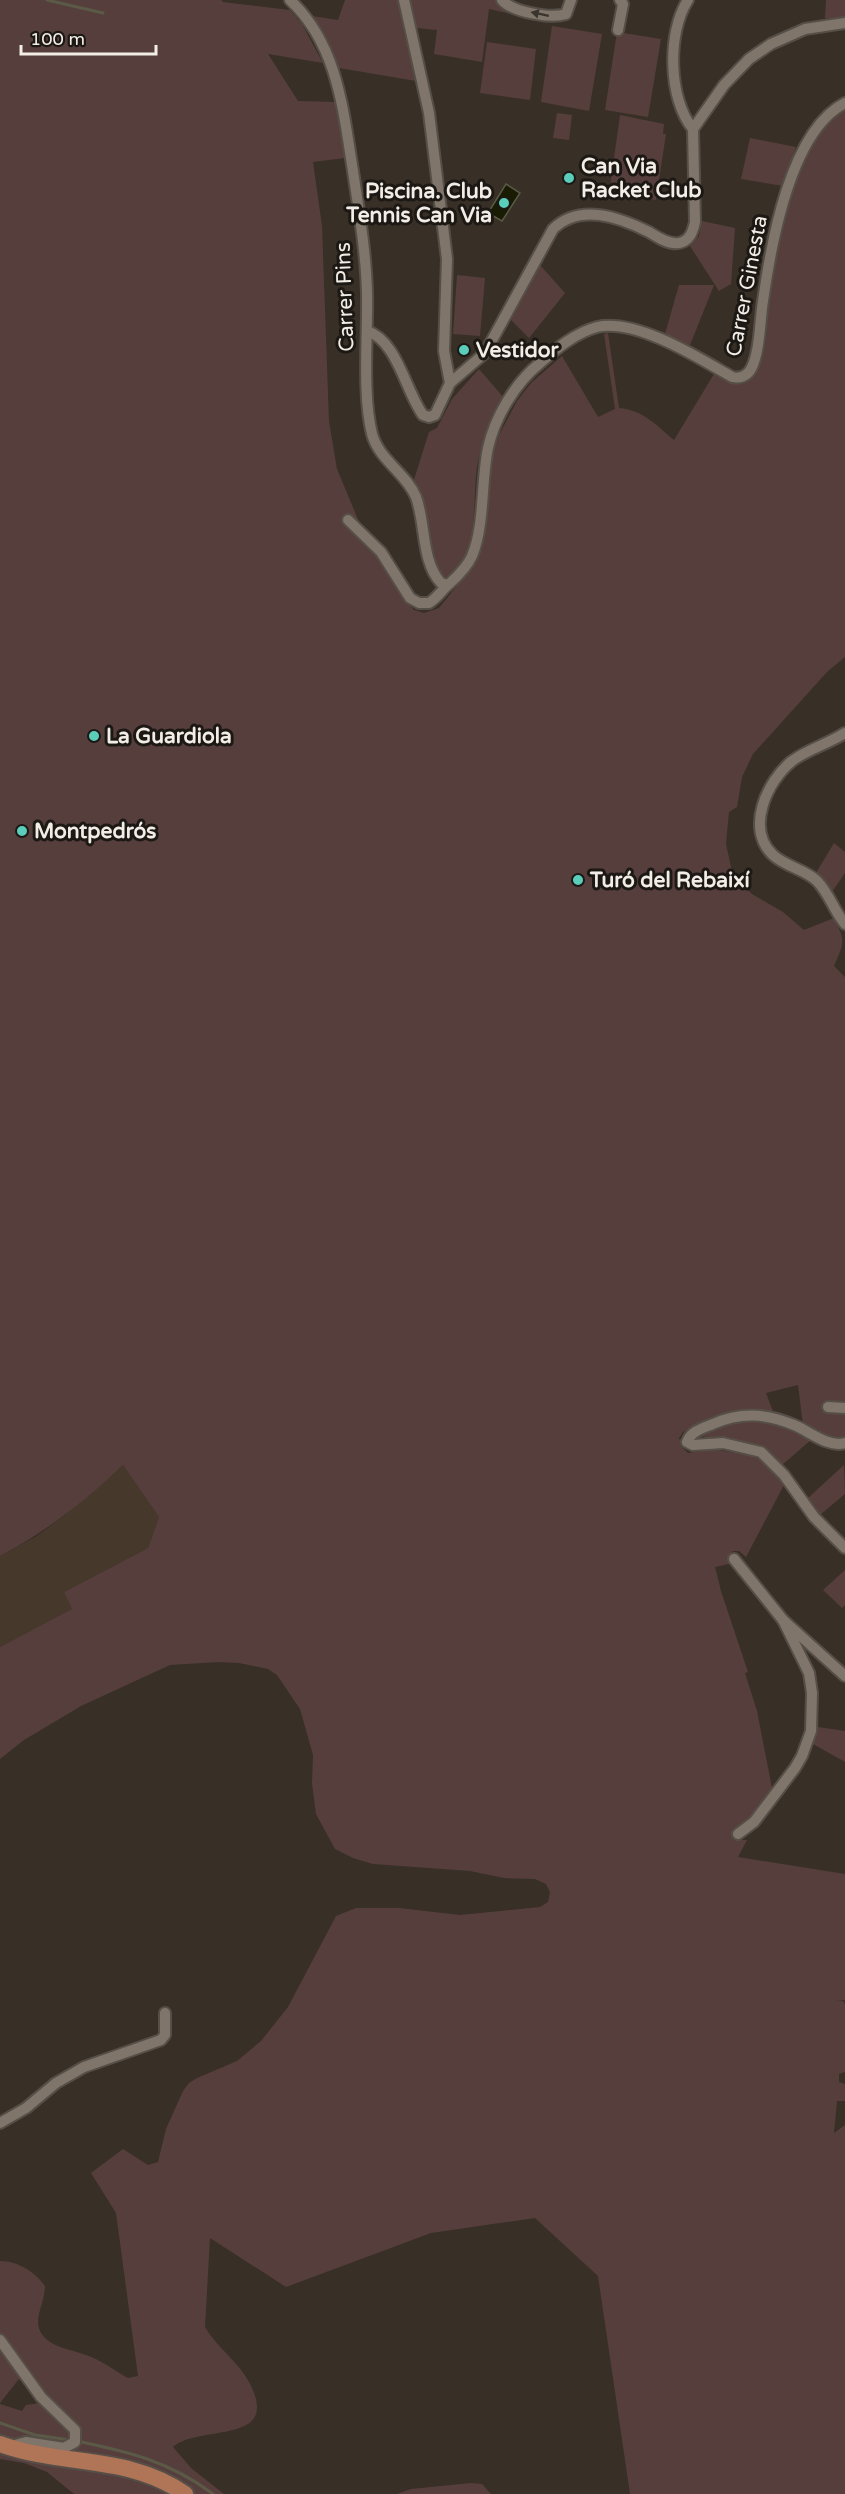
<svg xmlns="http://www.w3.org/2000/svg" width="845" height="2494" font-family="'Varela Round',sans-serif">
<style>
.built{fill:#46382b}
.green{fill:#563e3d}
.water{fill:#191b02;stroke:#5a5a47;stroke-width:1.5}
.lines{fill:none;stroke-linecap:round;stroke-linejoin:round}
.stream{stroke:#5a5a47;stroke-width:3}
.street-casing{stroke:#564f47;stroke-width:14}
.primary-casing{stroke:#564f47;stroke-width:20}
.street{stroke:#7f756b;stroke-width:10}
.primary{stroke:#b07456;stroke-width:16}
.oneway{fill:#3a342e}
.poi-dot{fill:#5bcebb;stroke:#1c1814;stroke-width:2}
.labels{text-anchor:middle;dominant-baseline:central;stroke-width:6;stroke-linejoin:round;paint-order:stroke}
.poi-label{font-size:21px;font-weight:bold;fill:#f3ede7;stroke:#1c1814;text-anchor:start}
.street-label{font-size:21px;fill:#f3ede7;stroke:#1c1814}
</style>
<rect width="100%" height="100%" fill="#382f27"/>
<path class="built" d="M123,1465L159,1517L148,1548L64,1592L73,1609L0,1647V1556L37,1536L65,1515Z"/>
<g class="green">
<path d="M0,0H221L223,2L290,10L302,24L323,63L268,54L298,101L336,102L345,158L313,162L322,226L329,421L337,469L367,541L401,595L414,610L424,613L439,608L476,562L484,539L486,491L491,459L499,435L517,401L531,383L562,356L598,417L615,409L604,334L608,333L619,408C643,410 656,425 674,440L714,374C727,383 742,390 754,375C768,358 766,325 769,304C774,265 792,172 813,141C822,128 833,118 845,108V657L827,672L753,754L742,777L737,807L729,812L726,844L731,867L738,880L752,894L783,912L804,930L834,918C845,941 845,941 834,966L845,977V1404L825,1402L822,1407L828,1413H845V1437C831,1442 816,1429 803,1425L798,1385L766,1393L774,1414C736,1406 716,1417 683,1432L679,1438L682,1447L688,1453L712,1449L755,1456L785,1483L746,1557L739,1551H733L728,1557L729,1564L715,1567L721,1591L748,1672L745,1673L757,1711L772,1788L747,1823L732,1831V1836L736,1840H747L738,1857L845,1874V2000L837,2001H843L845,2004V2072L839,2074V2082L845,2084V2101H837L834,2133L845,2125V2494H630L598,2276L535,2218L431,2233L286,2287L210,2238L205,2327C217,2348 238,2361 249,2382C283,2446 200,2424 173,2447L191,2468L224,2494H74L47,2472L24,2463L0,2459V2404L22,2411L26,2405L40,2403L19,2379L0,2403V2261C18,2261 35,2272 45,2286C45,2299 38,2311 38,2323C40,2348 74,2349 91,2357C104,2362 115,2371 128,2378L138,2376L116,2213L91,2173L123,2149L148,2165L158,2162L166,2129L183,2091L189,2083L197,2078L237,2061L261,2041L288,2007L336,1916L356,1908H399L460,1915L540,1907L548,1902L550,1892L546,1884L535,1879L504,1878L470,1871L373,1864L353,1858L335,1849L316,1814L312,1783L313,1755L300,1709L277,1675L268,1669L239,1663L219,1662L170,1665L81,1706L24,1740L0,1759V1647L72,1609L64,1592L148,1548L159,1517L123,1465C85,1501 46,1532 0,1556Z"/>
<path d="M345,0H398L404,32L416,81L339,68L325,37L312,16L338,20Z"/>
<path d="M410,0H496L503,8L516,15L489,9L482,62L434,54L437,30L416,28Z"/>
<path d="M826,0H845V19L825,18Z"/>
<path d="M552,26L602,34L589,111L541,102Z"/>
<path d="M617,32L661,39L648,117L605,110Z"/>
<path d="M487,42L536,49L530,100L480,93Z"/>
<path d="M557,113L572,115L569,140L553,138Z"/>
<path d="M620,115L664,124L663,134H666L656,200L609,194Z"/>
<path d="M750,138L796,147L783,186L741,179Z"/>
<path d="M702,221L735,228L731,284L719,291L690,246L699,236Z"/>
<path d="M540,265L565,293L529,338L510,319Z"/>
<path d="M457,275L485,278L480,336L453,334Z"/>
<path d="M679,285H714L690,345L665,334Z"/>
<path d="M479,369L504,398C493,419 483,439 478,462C471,493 482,563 446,577L443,576L434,559L423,504L413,483L429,432L437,428L452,399Z"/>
<path d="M834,843L845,852V873L832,892L816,873Z"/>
<path d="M742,1419L767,1422L812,1439L782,1465L772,1455L752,1444L699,1436L719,1426Z"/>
<path d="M844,1465L845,1494L820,1515L808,1498Z"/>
<path d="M845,1570V1605L842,1608L823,1590Z"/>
<path d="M818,1727L845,1731V1762L813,1744Z"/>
<path d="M471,2483L482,2484L491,2494H397L411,2489Z"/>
</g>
<path class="water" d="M506,184L520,193L502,221L488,213Z"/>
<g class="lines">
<g class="stream">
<path d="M47,0L103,13"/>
<path d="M0,2423L35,2435L70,2440"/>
<path d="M77,2441C129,2452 169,2461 213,2494"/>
</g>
<g class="street-casing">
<g id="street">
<path d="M290,0C338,45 343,110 353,171C359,212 366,252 367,293C368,335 362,394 372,434C379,460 406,473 416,497C426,524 421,561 441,583L447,585"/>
<path d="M502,0C512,12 551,19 566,14L571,0"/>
<path d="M688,0C667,32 668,99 693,129"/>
<path d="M618,30L623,4L620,0"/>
<path d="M367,331C397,340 406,392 423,415L429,417L435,415L450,383L444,351L447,259L429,113L404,0"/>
<path d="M450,383L485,353L553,229C580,203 619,217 649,232C657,237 669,245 679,243C690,241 693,231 695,222L693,129L724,85L749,59L771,44L805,29L845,23"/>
<path d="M348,520L381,552L410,598L419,603H429C437,598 442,590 449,584C458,576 467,567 472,556C485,525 481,481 488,448C495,417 515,383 540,363C556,349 575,333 597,327C636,318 699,358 732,377C740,379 747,376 751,369C760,353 760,319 763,301C771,244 790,131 845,103"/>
<path d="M845,733C828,744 808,749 792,761C767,781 745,829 773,855C786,867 805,869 817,881C829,893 834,911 845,924"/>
<path d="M828,1407L845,1408"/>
<path d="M845,1443C828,1448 809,1431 794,1425C765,1413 740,1412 713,1424C703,1428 691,1431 687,1442L693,1445L723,1443L761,1452L784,1475L814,1517L845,1548"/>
<path d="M734,1559L783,1620L845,1676"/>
<path d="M738,1834L754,1822L795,1768L802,1756L811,1731L812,1693L809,1673L783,1620"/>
<path d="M0,2123L26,2108L56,2083L84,2067L161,2040L165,2035V2013"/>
<path d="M0,2340L41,2397L75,2430V2442L64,2448L26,2442L11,2446"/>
</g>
</g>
<g class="primary-casing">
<path id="primary" d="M0,2444C63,2467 128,2454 185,2494"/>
</g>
<use href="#street" class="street"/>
<use href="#primary" class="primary"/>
</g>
<defs><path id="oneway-solid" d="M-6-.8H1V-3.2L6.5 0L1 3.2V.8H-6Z" transform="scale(1.5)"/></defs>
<use class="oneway" href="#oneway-solid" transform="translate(540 14) rotate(-168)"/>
<g class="poi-dot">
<circle cx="569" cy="178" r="6"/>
<circle cx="504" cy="203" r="6"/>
<circle cx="464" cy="350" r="6"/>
<circle cx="94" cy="736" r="6"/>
<circle cx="22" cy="831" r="6"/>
<circle cx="578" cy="880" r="6"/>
</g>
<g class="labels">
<g class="poi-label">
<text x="581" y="166">Can Via<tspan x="581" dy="24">Racket Club</tspan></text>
<text x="492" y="191" text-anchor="end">Piscina. Club<tspan x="492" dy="24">Tennis Can Via</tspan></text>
<text x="476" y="350">Vestidor</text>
<text x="106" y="736">La Guardiola</text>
<text x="34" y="831">Montpedrós</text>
<text x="590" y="880">Turó del Rebaixí</text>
</g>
<g class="street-label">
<text transform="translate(747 286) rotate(-79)">Carrer Ginesta</text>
<text transform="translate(345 297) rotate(-92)">Carrer Pins</text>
</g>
</g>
<path d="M21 45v9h135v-9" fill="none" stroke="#f3ede7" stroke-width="3"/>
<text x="30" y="45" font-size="18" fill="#f3ede7" stroke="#1c1814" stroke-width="4.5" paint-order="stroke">100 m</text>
</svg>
